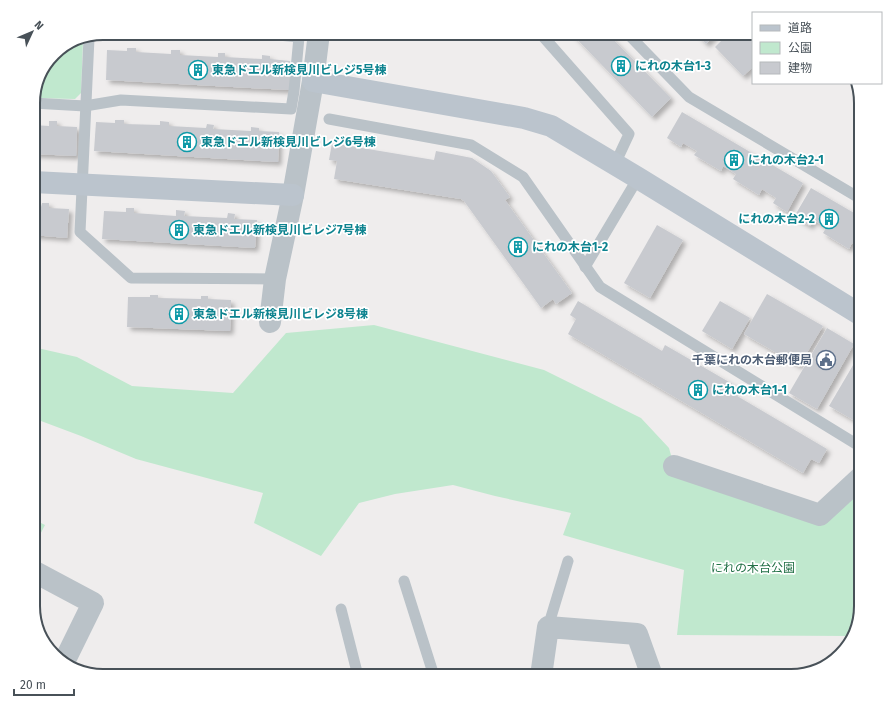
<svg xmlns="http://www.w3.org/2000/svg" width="894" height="709" font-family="'Fira Sans','Noto Sans JP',sans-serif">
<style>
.green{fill:#c0e8ce}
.building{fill:#c8cacf;filter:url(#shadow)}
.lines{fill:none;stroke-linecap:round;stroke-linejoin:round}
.lane{stroke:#bac2c8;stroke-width:11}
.street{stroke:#bac2c8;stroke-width:22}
.secondary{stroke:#bbc4cd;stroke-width:22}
.labels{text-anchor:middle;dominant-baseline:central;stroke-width:3.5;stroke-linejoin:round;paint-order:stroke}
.culture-label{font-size:12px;font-weight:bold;fill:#0d838f;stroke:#fff;text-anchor:start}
.service-label{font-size:12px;font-weight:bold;fill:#4e5e75;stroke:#fff;text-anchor:end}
.park-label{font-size:12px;fill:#227046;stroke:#fff}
.rim{fill:none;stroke:#485158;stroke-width:2}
</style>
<defs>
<filter id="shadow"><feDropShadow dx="3.5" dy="3.5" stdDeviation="2" flood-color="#0004"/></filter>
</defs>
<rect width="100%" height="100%" fill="#efeded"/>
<g class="green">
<path d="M83,41L81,93L75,99L33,98L40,72L57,51Z"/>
<path d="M374,325L544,370L641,418L669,448L674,466L825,523L861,489V606L850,636L677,635L684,570L563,535L571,513L495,496L453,485L395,494L359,503L321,556L254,523L263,493L136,459L81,436L33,418V347L77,357L132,386L233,393L286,333Z"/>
<path d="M33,519L45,525L33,548Z"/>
</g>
<g class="building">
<path d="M571,33H607L671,98L652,117Z"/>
<path d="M696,33H717L706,44Z"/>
<path d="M729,33H753V67L743,76L715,47Z"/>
<path d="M127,48H136V52L171,54V50H180V55L218,57V53H225V57L262,59V55L270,56V59L290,61L289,90L106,80L107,50L127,51Z"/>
<path d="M682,112L803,183L787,212L773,203L776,198L762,189L759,195L733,179L736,174L723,166L721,171L694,155L697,151L683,143L681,147L667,138Z"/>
<path d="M115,120H124V124L160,125V121L169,122V126L206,128L207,124L214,125L213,129L251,131V127L259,128V131L279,132L278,162L94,151L96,122L115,123Z"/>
<path d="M49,121H57V126L77,127L76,156L33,154V125L49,126Z"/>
<path d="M332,143L434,160L436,151L472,158L491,171L510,197L505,200L572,293L556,304L553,299L541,308L464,201L461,199L334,179L337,161L329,160Z"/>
<path d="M811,188L861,217V249L852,243L849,249L823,233L826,228L814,220L810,226L794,217Z"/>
<path d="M42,203H49V208L69,209L67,238L33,235V207H41Z"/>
<path d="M126,208H134V213L176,216V210L185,211L184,216L227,218L228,213L235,214L234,219L257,220L255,248L102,239L104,211L126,212Z"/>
<path d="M657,225L683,240L650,298L624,283Z"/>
<path d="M767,294L823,326L799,366L744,334Z"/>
<path d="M150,295H158V298L201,299V296H208V299L231,300L230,331L127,327L128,297H150Z"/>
<path d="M578,301L662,351L665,345L736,386L732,393L827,449L819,463L811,459L803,473L568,334L576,319L570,315Z"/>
<path d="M720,301L750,318L732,349L702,331Z"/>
<path d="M827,328L854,344L817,409L789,393Z"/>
<path d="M859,355L861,357V411L855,421L829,406Z"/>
<path d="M861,418V437L853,432Z"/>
</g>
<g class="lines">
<g class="lane">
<path d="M540,33L629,134L615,164"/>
<path d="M627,33L689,97L861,199"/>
<path d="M89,38L80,232L131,278L275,279"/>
<path d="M33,103L85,106L121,100L291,109L294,91L299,37L258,33"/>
<path d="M329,119L471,145L523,177L600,287L861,447"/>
<path d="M585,267L638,178"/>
<path d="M404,581L434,676"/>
<path d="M341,609L358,676"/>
<path d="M548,627L568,561"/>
<path d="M724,676L794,675"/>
</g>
<g class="street">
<path d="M270,322L275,279L293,195L313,81L319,33"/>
<path d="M674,466L820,515L861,477"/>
<path d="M33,571L93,603L64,662"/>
<path d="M541,676L548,627L637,634L652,676"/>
</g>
<g class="secondary">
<path d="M313,81L524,118L551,126L638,178L861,315"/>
<path d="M33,182L293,195"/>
</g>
</g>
<defs>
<g id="building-ring" transform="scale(1)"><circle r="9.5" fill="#fff" stroke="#0f9aa8" stroke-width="1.5"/><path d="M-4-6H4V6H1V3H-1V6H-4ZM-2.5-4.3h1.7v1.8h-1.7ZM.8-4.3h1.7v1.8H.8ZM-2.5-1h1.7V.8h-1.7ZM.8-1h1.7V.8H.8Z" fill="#0f9aa8"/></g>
<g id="civic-ring" transform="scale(1)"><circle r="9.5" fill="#fff" stroke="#5c6f8a" stroke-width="1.5"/><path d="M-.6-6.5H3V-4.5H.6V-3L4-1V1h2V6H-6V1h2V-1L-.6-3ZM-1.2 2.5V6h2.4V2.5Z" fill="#5c6f8a"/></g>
</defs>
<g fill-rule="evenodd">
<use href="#building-ring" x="621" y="66"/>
<use href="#building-ring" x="198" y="70"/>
<use href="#building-ring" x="187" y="142"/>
<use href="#building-ring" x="734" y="160"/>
<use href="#building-ring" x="829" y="219"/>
<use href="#building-ring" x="179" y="230"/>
<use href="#building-ring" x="518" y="247"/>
<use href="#building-ring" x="179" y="314"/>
<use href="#civic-ring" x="826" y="360"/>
<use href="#building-ring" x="698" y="390"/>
</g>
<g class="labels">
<g class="culture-label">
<text x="635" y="66">にれの木台1-3</text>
<text x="212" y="70">東急ドエル新検見川ビレジ5号棟</text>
<text x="201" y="142">東急ドエル新検見川ビレジ6号棟</text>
<text x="748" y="160">にれの木台2-1</text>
<text x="815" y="219" text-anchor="end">にれの木台2-2</text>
<text x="193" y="230">東急ドエル新検見川ビレジ7号棟</text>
<text x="532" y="247">にれの木台1-2</text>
<text x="193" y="314">東急ドエル新検見川ビレジ8号棟</text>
<text x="712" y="390">にれの木台1-1</text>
</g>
<g class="service-label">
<text x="812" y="360">千葉にれの木台郵便局</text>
</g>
<g class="park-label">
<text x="753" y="568">にれの木台公園</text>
</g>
</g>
<path d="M0 0H894V709H0ZM103 40H791A63 63 0 0 1 854 103V606A63 63 0 0 1 791 669H103A63 63 0 0 1 40 606V103A63 63 0 0 1 103 40Z" fill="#fff" fill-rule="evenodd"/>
<path class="rim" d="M103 40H791A63 63 0 0 1 854 103V606A63 63 0 0 1 791 669H103A63 63 0 0 1 40 606V103A63 63 0 0 1 103 40Z"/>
<rect x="752" y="12" width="130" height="72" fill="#ffffff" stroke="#b6b9bc"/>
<rect x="760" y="25" width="20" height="6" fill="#bbc4cd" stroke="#b6b9bc"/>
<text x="788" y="32" font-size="12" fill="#485158">道路</text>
<rect x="760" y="42" width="20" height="12" fill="#c0e8ce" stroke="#b6b9bc"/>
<text x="788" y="52" font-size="12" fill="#485158">公園</text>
<rect x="760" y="62" width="20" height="12" fill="#c8cacf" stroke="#b6b9bc"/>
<text x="788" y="72" font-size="12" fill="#485158">建物</text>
<g transform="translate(32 32) rotate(46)" stroke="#ffffff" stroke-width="3" paint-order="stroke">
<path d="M0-3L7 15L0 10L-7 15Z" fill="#485158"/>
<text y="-6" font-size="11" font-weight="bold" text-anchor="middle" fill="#485158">N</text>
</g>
<path d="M14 689v6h60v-6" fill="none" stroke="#485158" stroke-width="2"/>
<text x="20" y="689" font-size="12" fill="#485158" stroke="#ffffff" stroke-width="3" paint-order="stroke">20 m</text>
</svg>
